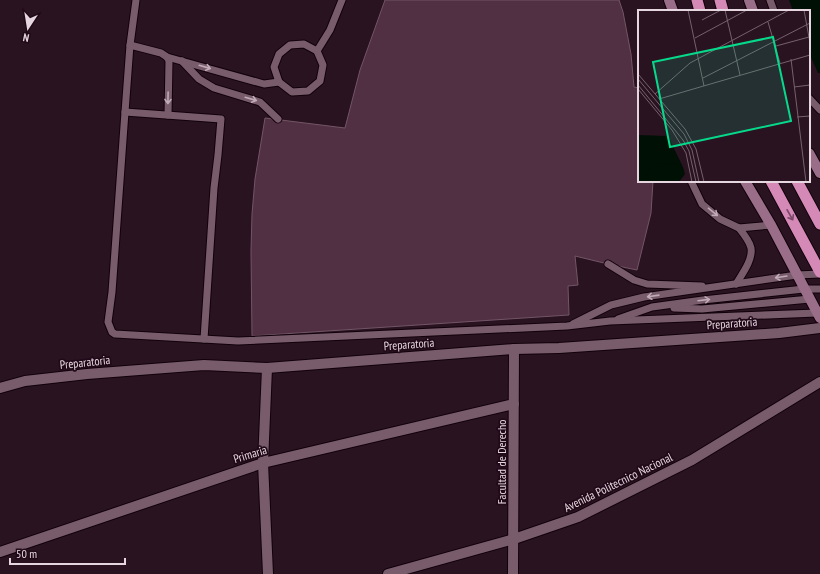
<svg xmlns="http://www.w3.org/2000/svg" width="820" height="574" font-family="'PT Sans Narrow',sans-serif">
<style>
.water{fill:#001005}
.building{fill:#513044;stroke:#725566}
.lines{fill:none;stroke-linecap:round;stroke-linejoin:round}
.service-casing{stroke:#11010a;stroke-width:9}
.minor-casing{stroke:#11010a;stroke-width:12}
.tertiary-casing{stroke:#11010a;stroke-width:12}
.secondary-casing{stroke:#11010a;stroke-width:12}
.trunk-casing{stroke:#11010a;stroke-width:13}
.service{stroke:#785c6c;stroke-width:7}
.minor{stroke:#785c6c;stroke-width:10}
.tertiary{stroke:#785c6c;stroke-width:10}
.secondary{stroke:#9a6d88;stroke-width:10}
.trunk{stroke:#d489b6;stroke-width:11}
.oneway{stroke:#c0abb7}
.oneway2{stroke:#7a4967}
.labels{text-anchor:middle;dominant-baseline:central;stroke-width:3.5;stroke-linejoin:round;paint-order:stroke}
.street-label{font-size:12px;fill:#e6d6df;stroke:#200918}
.inset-river{fill:none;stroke:#001005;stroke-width:2}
.inset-road{fill:none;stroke:#75616d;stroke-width:1}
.view{fill:#07d98b;fill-opacity:0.15;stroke:#07d98b;stroke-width:2}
.inset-edge{fill:none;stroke:#e6d6df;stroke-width:2}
</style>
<rect width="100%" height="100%" fill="#2a1321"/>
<path class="water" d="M789,0H820V73H818L809,53V11H793Z"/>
<path class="building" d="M385,0H619L623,12L631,54L634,87L639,88V181H653L651,213L637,270L608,264L575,256L578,285L568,286L569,315L252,336L251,251L252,214L255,179L265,118L345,128L360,70Z"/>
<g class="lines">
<g class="service-casing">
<g id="service">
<path d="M136,0L130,45L125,112L112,292L108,322L112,332L115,334L238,341L567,326L610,321L817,313"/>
<path d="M770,0L774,11"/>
<path d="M304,44L317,51L323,65L320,81L308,91L292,92L279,82L274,67L279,54L290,45Z"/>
<path d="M130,45L161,53L167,57L169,61L168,115"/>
<path d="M317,51L330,30L342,0"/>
<path d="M167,57L264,84L279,82"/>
<path d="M182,61L199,79L214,88L260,102L278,119"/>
<path d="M809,98L820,110"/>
<path d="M125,112L221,119L218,155L214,188L204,339"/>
<path d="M691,181L692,183L702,204L720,219L739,228L771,225"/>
<path d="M608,264L634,280L647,284L702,286"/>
<path d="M736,284C742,274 753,260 751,248C750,243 743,233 739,228"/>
<path d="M674,308L702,309L810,299"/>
<path d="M618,319L652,307L703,300L804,289H820"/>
<path d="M573,324L611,305L644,297L797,275L820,274"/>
</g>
</g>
<g class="minor-casing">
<g id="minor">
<path d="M267,368L263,463L268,574"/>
<path d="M0,388L25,381L87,374L204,365L267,368L514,349L559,348L779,333L820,328"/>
<path d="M0,552L263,463L514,404"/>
<path d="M513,574L514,349"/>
</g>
</g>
<g class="tertiary-casing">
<path id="tertiary" d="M388,574L514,539L578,517L692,460L820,382"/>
</g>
<g class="secondary-casing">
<g id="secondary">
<path d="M669,0L673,11"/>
<path d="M749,0L753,11"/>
<path d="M809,153L820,173"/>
<path d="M745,181L771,225L820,318"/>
</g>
</g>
<g class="trunk-casing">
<g id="trunk">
<path d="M697,0L700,11"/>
<path d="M720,0L723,11"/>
<path d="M771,181L820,272"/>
<path d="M797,181L820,224"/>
</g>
</g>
<use href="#service" class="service"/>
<use href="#minor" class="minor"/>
<use href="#tertiary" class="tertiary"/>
<use href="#secondary" class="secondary"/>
<use href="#trunk" class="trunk"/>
</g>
<defs><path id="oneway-shaft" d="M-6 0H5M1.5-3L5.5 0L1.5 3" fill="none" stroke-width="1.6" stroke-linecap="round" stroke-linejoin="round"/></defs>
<g class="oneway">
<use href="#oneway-shaft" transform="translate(205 67) rotate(16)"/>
<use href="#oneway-shaft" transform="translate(168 98) rotate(91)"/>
<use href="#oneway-shaft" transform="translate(251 99) rotate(16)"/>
<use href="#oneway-shaft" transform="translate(713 212) rotate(39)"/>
<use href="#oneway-shaft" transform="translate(781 277) rotate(171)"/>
<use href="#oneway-shaft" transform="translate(653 296) rotate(172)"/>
<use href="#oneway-shaft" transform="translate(704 300) rotate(-7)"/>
</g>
<use class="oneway2" href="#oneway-shaft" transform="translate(790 215) rotate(61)"/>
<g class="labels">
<g class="street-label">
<text transform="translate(732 323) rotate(-4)">Preparatoria</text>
<text transform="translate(409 344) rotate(-4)">Preparatoria</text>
<text transform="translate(85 362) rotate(-6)">Preparatoria</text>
<text transform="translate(250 454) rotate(-17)">Primaria</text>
<text transform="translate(501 462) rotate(-90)">Facultad de Derecho</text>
<text transform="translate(618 482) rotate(-26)">Avenida Politecnico Nacional</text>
</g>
</g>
<g transform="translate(638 10)">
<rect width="172" height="172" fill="#2a1321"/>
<path d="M0,125L30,126L45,157L47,164L41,172H0Z" fill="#001005"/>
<path class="inset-river" d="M0,168L21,155L40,152L21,156L0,169"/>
<path class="inset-road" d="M50,0L66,76M87,0L102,65M166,0L172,33M64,10L83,0M130,12L142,53M57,28L109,0M138,36L171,27M153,49L168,172M0,64L47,119L58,139L66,172M65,68L172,13M0,69L46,124L54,140L61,172M0,75L45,130L51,141L58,172M156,77L172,75M0,79L34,120L48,143L54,172M17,84L52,53L151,0M21,89L172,45M159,107L172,106"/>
<path class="view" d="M135,27L153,111L32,137L15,52Z"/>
<rect width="172" height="172" class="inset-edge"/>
</g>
<g transform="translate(28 28) rotate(192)" stroke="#200918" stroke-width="3" paint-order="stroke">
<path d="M0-3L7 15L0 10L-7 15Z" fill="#e6d6df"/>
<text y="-6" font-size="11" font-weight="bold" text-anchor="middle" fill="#e6d6df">N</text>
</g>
<path d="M10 558v6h115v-6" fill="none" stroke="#e6d6df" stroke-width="2"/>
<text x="16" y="558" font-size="12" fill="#e6d6df" stroke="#200918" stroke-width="3" paint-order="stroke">50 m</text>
</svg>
